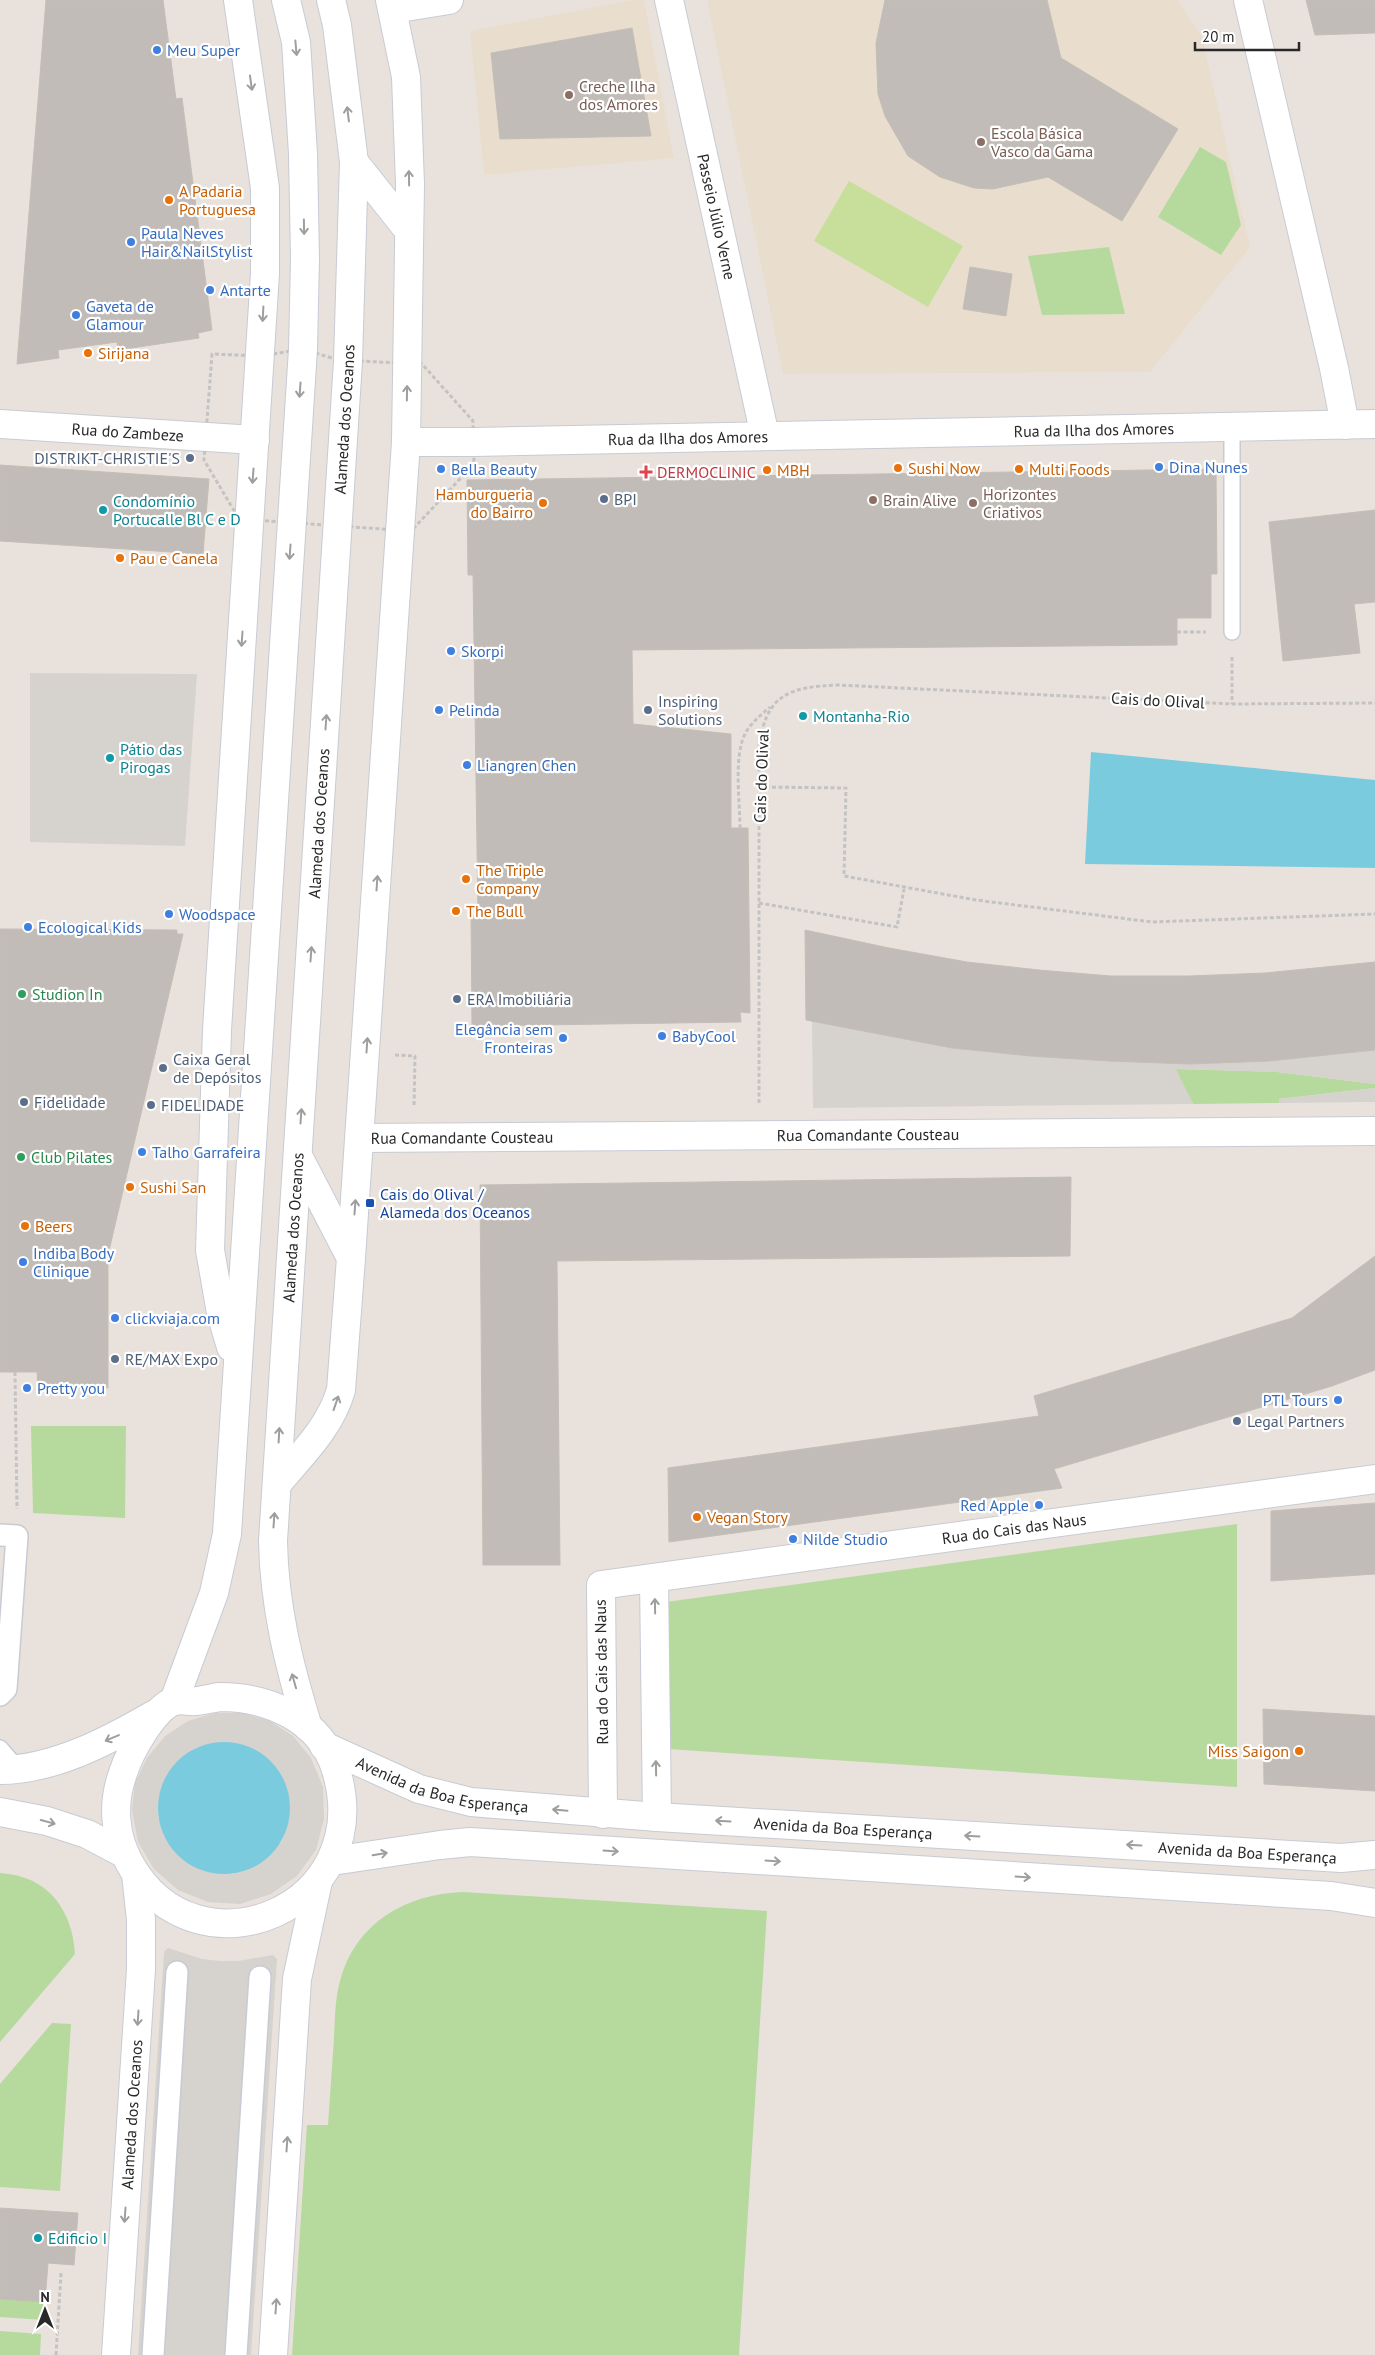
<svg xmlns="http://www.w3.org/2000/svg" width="1375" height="2355" font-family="'PT Sans',sans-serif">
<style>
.education{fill:#e9decd}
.green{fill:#b6d99e}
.pitch{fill:#c7df9b}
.plaza{fill:#d6d2ce;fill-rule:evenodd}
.water{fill:#7bcbdf}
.building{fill:#c1bcb8;stroke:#c4beb6}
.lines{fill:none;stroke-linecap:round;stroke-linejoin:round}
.service-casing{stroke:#c7cbd4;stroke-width:18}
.pedestrian-casing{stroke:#c7cbd4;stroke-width:24}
.minor-casing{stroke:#c7cbd4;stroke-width:30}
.path{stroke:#c3c3c3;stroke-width:3;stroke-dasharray:4 2.5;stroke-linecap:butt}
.service{stroke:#fff;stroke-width:15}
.pedestrian{stroke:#fff;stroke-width:21}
.minor{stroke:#fff;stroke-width:28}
.oneway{stroke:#9e9e9e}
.shop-dot{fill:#3f7fe0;stroke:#fff;stroke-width:2}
.education-dot{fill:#8d6e63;stroke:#fff;stroke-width:2}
.food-dot{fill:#e8710a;stroke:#fff;stroke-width:2}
.service-dot{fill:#5c6f8a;stroke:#fff;stroke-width:2}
.health-dot{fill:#e0444e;stroke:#fff;stroke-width:2}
.culture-dot{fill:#0f9aa8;stroke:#fff;stroke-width:2}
.leisure-dot{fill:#2e9e5b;stroke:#fff;stroke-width:2}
.transit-dot{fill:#1a4fb4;stroke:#fff;stroke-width:2}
.labels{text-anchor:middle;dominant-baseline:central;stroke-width:4.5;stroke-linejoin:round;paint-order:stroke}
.shop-label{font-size:16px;fill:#366cbe;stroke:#fff;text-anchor:start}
.education-label{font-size:16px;fill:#785e54;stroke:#fff;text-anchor:start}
.food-label{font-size:16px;fill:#c56008;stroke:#fff;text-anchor:start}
.street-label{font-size:16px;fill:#282828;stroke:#fff}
.service-label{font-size:16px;fill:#4e5e75;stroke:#fff;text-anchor:start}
.health-label{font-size:16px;fill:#be3a42;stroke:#fff;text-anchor:start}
.culture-label{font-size:16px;fill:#0d838f;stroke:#fff;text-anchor:start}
.leisure-label{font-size:16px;fill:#27864d;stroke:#fff;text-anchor:start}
.transit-label{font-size:16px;fill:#164399;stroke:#fff;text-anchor:start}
</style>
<rect width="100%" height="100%" fill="#e9e2dc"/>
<g class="education">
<path d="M632,0H644L674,158L484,175L470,31Z"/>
<path d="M707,0H1178L1202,37L1250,247L1150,372L783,374Z"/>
</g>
<g class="green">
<path d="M1200,147L1226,162L1241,225L1221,255L1158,217Z"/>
<path d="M1109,247L1125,314L1042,315L1028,256Z"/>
<path d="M1175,1069L1277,1072L1375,1084V1088L1279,1099V1103L1193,1104Z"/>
<path d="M31,1426H126L125,1518L33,1513Z"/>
<path d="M1237,1524V1787L668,1749L666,1602Z"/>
<path d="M0,1873C48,1876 72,1909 75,1954L0,2042Z"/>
<path d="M463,1892L767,1911L739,2355H292L307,2125H328C330,2096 332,2067 334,2038C335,2019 335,1999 340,1981C355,1923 406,1894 463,1892Z"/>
<path d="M52,2023L71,2024L60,2191L0,2187V2084Z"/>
<path d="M0,2299L45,2302L44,2320L0,2317Z"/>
<path d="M0,2331L41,2334L40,2355H0Z"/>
</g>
<path class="pitch" d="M849,181L963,246L928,307L814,241Z"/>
<g class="plaza">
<path d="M30,673L197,674L185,846L30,842Z"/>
<path d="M812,1021L952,1048L1030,1056L1109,1061L1190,1064L1269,1061L1375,1050V1084L1277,1072L1176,1069L1193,1104L813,1108Z"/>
<path d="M1375,1088V1102L1279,1103V1099Z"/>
<path d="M215,1713H243L270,1721L293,1736L311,1758L323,1787L324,1819L316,1850L297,1876L271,1894L240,1904L208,1902L178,1890L154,1869L138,1842L132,1810L135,1783L147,1758L165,1736L188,1721ZM216,1743L237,1744L290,1801L289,1821L282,1841L252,1868L232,1874L212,1873L164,1836L158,1817L159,1796L166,1777L179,1760L196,1748Z"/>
<path d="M168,1948L202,1959L220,1961H238L273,1955L277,1959L251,2355H138L164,1952Z"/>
</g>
<g class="water">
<path d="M1091,752L1375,780V868L1085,864Z"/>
<circle cx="224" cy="1808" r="66"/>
</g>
<g class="building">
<path d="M46,0H163L176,99L182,98L212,330L198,333L199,338L118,350L117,342L58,350L59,358L17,364Z"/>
<path d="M885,0H1047L1061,58L1178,129L1122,221L1048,177L993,189L974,188L940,177L908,156L885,116L878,94L876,43Z"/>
<path d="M1306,0H1375V33L1315,35Z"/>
<path d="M632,28L651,136L500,139L491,53Z"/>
<path d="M970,267L1012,274L1006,316L963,309Z"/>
<path d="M0,465L209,479L203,554L0,541Z"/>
<path d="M1216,469L1217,574H1211V618H1177V645L632,650L633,724L731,734V828H748L750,1013L740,1012L741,1022L472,1026L471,916H478L473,575H468L467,480Z"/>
<path d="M1375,510V602L1354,604L1360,653L1283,661L1269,522Z"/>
<path d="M0,929L177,930V934H183L108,1255V1388L38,1389L37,1372H0Z"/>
<path d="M805,930L889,948L967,962L1039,970L1111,976H1189L1265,973L1375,962V1050L1269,1061L1190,1064L1109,1061L1030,1056L952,1048L806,1020Z"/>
<path d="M1071,1177L1070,1256L557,1261L560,1565H483L480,1185Z"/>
<path d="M1375,1256V1370L1332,1386L1054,1469L1062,1488L669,1542L668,1468L1039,1416L1034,1396L1292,1318Z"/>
<path d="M1375,1503V1574L1271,1581V1511Z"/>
<path d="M1263,1709L1375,1716V1791L1264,1784Z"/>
<path d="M0,2208L78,2213L74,2265L48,2263L45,2302L0,2299Z"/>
</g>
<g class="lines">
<g class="service-casing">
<g id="service">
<path d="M1232,632V426"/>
<path d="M0,1748L19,1770"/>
</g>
</g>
<g class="pedestrian-casing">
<g id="pedestrian">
<path d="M0,1535L17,1536L6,1689L0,1695"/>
<path d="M153,2355L177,1972"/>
<path d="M236,2355L260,1977"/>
</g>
</g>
<g class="minor-casing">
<g id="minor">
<path id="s1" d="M669,0L765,436"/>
<path d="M1248,0L1334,368L1345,425"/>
<path d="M393,9L449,0"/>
<path d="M354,162L409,231"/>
<path id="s2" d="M0,424L255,440"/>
<path id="s3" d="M406,442H474L1375,424"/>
<path id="s4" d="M360,1138L1375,1131"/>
<path d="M298,1156L351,1258"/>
<path d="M231,1347L221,1313L210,1250L217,1030L265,273V188L238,0"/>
<path d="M277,1484C301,1455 330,1428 341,1390L351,1258L406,442L410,184L406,77L390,0"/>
<path d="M654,1578L657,1817"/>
<path d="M220,1697C268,1697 321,1719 336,1770C378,1908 197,1983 130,1864C114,1836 112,1803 123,1773C129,1754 154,1706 175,1701C182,1699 190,1702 197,1701C205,1700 212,1698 220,1697Z"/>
<path d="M174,1701L214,1593L227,1534L303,349L305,259L303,154L296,42L286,0"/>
<path id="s5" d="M308,1727C289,1666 274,1605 273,1541L348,361L354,162L337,25L331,0"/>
<path id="s6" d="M324,1746L419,1789L471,1802L657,1817L1341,1858L1375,1855"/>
<path d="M0,1770C53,1770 108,1741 153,1715"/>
<path d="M0,1812L47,1821L87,1834L125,1854"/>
<path id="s7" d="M603,1814L601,1585L1375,1479"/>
<path d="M332,1861L440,1845L470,1842L1331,1896L1375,1903"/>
<path id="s8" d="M116,2355L141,1969V1920L136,1874"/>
<path d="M273,2355L297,1979L318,1881"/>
</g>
</g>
<g class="path">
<path d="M303,349L338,360L422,364L473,421L474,464L411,531L239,519L204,460L212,354L261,356Z"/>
<path d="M1177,632H1206"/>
<path d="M1232,657V704"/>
<path d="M759,787L846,788L844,876L976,900L1152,922L1375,914"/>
<path d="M740,828C740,801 733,755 746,732C752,722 761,715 770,707"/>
<path d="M759,903L897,927L904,889"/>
<path d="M395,1055L415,1056L414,1107"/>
<path d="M759,1103V745C767,694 789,687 838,685L1232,704L1375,703"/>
<path d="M15,1372L17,1509"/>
<path d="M56,2355L61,2273"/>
</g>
<use href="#service" class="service"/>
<use href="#pedestrian" class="pedestrian"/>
<use href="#minor" class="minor"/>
</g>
<defs><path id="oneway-shaft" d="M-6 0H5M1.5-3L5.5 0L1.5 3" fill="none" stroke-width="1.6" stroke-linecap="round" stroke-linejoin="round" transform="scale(1.25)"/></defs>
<g class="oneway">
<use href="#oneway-shaft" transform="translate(296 48) rotate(85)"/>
<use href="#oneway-shaft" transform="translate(251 83) rotate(82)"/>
<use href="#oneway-shaft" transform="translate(348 114) rotate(-97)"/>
<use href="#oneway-shaft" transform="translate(409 178) rotate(-91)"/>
<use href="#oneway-shaft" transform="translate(304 227) rotate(89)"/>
<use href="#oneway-shaft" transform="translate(263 314) rotate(93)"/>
<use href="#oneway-shaft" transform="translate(300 390) rotate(94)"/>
<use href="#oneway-shaft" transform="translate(407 393) rotate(-89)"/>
<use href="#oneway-shaft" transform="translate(253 476) rotate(94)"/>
<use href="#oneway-shaft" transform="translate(290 552) rotate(94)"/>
<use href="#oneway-shaft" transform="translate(242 639) rotate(94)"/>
<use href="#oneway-shaft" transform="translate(326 722) rotate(-86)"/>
<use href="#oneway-shaft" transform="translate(377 883) rotate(-86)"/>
<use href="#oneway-shaft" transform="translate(311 954) rotate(-86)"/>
<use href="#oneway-shaft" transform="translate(367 1045) rotate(-86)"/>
<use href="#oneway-shaft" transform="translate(301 1116) rotate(-86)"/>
<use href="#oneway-shaft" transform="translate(355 1207) rotate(-86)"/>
<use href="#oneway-shaft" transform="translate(336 1403) rotate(-71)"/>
<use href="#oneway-shaft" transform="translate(279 1435) rotate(-87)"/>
<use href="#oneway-shaft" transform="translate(274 1520) rotate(-86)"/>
<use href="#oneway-shaft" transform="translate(655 1606) rotate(-91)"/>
<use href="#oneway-shaft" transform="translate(294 1681) rotate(-106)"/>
<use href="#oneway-shaft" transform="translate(112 1738) rotate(157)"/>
<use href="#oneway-shaft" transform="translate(656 1768) rotate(-91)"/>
<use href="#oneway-shaft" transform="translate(560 1810) rotate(-175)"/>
<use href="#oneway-shaft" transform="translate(723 1821) rotate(-177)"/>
<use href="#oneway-shaft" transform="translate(48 1822) rotate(15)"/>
<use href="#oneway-shaft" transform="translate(972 1836) rotate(-177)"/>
<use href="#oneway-shaft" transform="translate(1134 1845) rotate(-177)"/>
<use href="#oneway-shaft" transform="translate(611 1851) rotate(4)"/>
<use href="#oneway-shaft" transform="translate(380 1854) rotate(-9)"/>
<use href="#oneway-shaft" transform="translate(773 1861) rotate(4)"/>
<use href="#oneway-shaft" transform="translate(1023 1877) rotate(4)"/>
<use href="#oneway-shaft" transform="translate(138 2018) rotate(94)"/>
<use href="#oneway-shaft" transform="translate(287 2144) rotate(-86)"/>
<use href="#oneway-shaft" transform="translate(125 2215) rotate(94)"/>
<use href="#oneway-shaft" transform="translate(276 2306) rotate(-86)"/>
</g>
<g class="shop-dot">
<circle cx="157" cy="50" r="5"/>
<circle cx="131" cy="242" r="5"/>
<circle cx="210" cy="290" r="5"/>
<circle cx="76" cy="315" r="5"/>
<circle cx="1159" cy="467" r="5"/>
<circle cx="441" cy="469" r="5"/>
<circle cx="451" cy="651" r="5"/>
<circle cx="439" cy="710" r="5"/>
<circle cx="467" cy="765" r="5"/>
<circle cx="169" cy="914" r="5"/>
<circle cx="28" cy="927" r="5"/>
<circle cx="662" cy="1036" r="5"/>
<circle cx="563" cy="1038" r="5"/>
<circle cx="142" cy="1152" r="5"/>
<circle cx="23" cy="1262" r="5"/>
<circle cx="115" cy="1318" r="5"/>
<circle cx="27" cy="1388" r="5"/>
<circle cx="1338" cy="1400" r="5"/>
<circle cx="1039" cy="1505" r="5"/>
<circle cx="793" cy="1539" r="5"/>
</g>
<g class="education-dot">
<circle cx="569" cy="95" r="5"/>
<circle cx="981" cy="142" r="5"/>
<circle cx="873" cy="500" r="5"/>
<circle cx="973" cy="503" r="5"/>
</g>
<g class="food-dot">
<circle cx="169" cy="200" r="5"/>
<circle cx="88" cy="353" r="5"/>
<circle cx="898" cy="468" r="5"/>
<circle cx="1019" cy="469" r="5"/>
<circle cx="767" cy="470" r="5"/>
<circle cx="543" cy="503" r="5"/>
<circle cx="120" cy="558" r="5"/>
<circle cx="466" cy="879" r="5"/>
<circle cx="456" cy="911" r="5"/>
<circle cx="130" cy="1187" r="5"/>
<circle cx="25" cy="1226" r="5"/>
<circle cx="697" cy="1517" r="5"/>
<circle cx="1299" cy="1751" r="5"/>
</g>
<g class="service-dot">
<circle cx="190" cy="458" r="5"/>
<circle cx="604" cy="499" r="5"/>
<circle cx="648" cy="710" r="5"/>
<circle cx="457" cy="999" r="5"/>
<circle cx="163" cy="1068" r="5"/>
<circle cx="24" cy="1102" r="5"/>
<circle cx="151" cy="1105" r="5"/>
<circle cx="115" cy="1359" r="5"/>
<circle cx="1237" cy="1421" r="5"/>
</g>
<path class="health-dot" d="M643.5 464.5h5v5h5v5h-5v5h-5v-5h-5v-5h5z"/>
<g class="culture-dot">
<circle cx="103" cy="510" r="5"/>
<circle cx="803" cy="716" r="5"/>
<circle cx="110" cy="758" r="5"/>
<circle cx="38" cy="2238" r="5"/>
</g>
<g class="leisure-dot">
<circle cx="22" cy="994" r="5"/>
<circle cx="21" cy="1157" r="5"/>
</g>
<rect class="transit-dot" x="365" y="1198" width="10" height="10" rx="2.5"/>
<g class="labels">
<g class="shop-label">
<text x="167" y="50">Meu Super</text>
<text x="141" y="233">Paula Neves<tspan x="141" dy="18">Hair&amp;NailStylist</tspan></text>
<text x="220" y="290">Antarte</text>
<text x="86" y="306">Gaveta de<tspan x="86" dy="18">Glamour</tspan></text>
<text x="1169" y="467">Dina Nunes</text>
<text x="451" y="469">Bella Beauty</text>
<text x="461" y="651">Skorpi</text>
<text x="449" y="710">Pelinda</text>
<text x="477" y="765">Liangren Chen</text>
<text x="179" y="914">Woodspace</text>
<text x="38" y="927">Ecological Kids</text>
<text x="553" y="1029" text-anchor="end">Elegância sem<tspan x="553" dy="18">Fronteiras</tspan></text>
<text x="672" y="1036">BabyCool</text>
<text x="152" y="1152">Talho Garrafeira</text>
<text x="33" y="1253">Indiba Body<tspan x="33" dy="18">Clinique</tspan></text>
<text x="125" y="1318">clickviaja.com</text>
<text x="37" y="1388">Pretty you</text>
<text x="1328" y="1400" text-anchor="end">PTL Tours</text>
<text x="1029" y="1505" text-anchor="end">Red Apple</text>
<text x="803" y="1539">Nilde Studio</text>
</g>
<g class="education-label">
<text x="579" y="86">Creche Ilha<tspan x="579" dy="18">dos Amores</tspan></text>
<text x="991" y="133">Escola Básica<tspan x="991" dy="18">Vasco da Gama</tspan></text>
<text x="983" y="494">Horizontes<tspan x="983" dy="18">Criativos</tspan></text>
<text x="883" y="500">Brain Alive</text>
</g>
<g class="food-label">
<text x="179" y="191">A Padaria<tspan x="179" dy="18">Portuguesa</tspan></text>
<text x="98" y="353">Sirijana</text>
<text x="908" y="468">Sushi Now</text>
<text x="1029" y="469">Multi Foods</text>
<text x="777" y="470">MBH</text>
<text x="533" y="494" text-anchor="end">Hamburgueria<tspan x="533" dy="18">do Bairro</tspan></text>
<text x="130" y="558">Pau e Canela</text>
<text x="476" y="870">The Triple<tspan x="476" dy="18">Company</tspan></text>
<text x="466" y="911">The Bull</text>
<text x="140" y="1187">Sushi San</text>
<text x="35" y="1226">Beers</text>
<text x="707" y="1517">Vegan Story</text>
<text x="1289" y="1751" text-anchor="end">Miss Saigon</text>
</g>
<g class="street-label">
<text stroke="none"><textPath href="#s1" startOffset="222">Passeio Júlio Verne</textPath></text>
<text stroke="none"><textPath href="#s5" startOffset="1314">Alameda dos Oceanos</textPath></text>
<text stroke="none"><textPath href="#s3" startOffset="688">Rua da Ilha dos Amores</textPath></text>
<text stroke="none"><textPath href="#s2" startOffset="128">Rua do Zambeze</textPath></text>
<text stroke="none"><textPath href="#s3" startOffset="282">Rua da Ilha dos Amores</textPath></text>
<text transform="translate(1158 700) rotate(3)">Cais do Olival</text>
<text transform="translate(761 776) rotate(-88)">Cais do Olival</text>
<text stroke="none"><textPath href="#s5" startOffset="909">Alameda dos Oceanos</textPath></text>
<text stroke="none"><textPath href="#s4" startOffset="508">Rua Comandante Cousteau</textPath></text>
<text stroke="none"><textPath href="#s4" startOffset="102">Rua Comandante Cousteau</textPath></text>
<text stroke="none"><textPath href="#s5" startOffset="504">Alameda dos Oceanos</textPath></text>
<text stroke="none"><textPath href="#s7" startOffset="646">Rua do Cais das Naus</textPath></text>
<text transform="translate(601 1672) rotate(-91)">Rua do Cais das Naus</text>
<text stroke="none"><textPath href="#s6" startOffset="126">Avenida da Boa Esperança</textPath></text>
<text stroke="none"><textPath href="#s6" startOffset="531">Avenida da Boa Esperança</textPath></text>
<text stroke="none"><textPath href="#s6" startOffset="936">Avenida da Boa Esperança</textPath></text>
<text stroke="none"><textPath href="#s8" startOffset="241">Alameda dos Oceanos</textPath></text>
</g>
<g class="service-label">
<text x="180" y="458" text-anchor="end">DISTRIKT-CHRISTIE'S</text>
<text x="614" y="499">BPI</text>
<text x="658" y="701">Inspiring<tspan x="658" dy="18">Solutions</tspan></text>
<text x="467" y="999">ERA Imobiliária</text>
<text x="173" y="1059">Caixa Geral<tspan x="173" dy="18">de Depósitos</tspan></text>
<text x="34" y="1102">Fidelidade</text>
<text x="161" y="1105">FIDELIDADE</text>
<text x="125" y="1359">RE/MAX Expo</text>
<text x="1247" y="1421">Legal Partners</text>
</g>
<g class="health-label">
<text x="657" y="472">DERMOCLINIC</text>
</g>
<g class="culture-label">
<text x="113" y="501">Condomínio<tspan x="113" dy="18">Portucalle Bl C e D</tspan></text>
<text x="813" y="716">Montanha-Rio</text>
<text x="120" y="749">Pátio das<tspan x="120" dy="18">Pirogas</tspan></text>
<text x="48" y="2238">Edificio I</text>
</g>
<g class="leisure-label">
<text x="32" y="994">Studion In</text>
<text x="31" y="1157">Club Pilates</text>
</g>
<g class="transit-label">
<text x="380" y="1194">Cais do Olival /<tspan x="380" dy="18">Alameda dos Oceanos</tspan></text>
</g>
</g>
<g transform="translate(45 2310)" stroke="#ffffff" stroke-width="4" paint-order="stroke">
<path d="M0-4L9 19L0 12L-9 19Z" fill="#282828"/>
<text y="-8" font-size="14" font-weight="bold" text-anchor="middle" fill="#282828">N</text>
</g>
<path d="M1195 42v8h104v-8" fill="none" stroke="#282828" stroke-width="2.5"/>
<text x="1202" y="42" font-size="15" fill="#282828" stroke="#ffffff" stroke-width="4" paint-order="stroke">20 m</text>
</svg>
